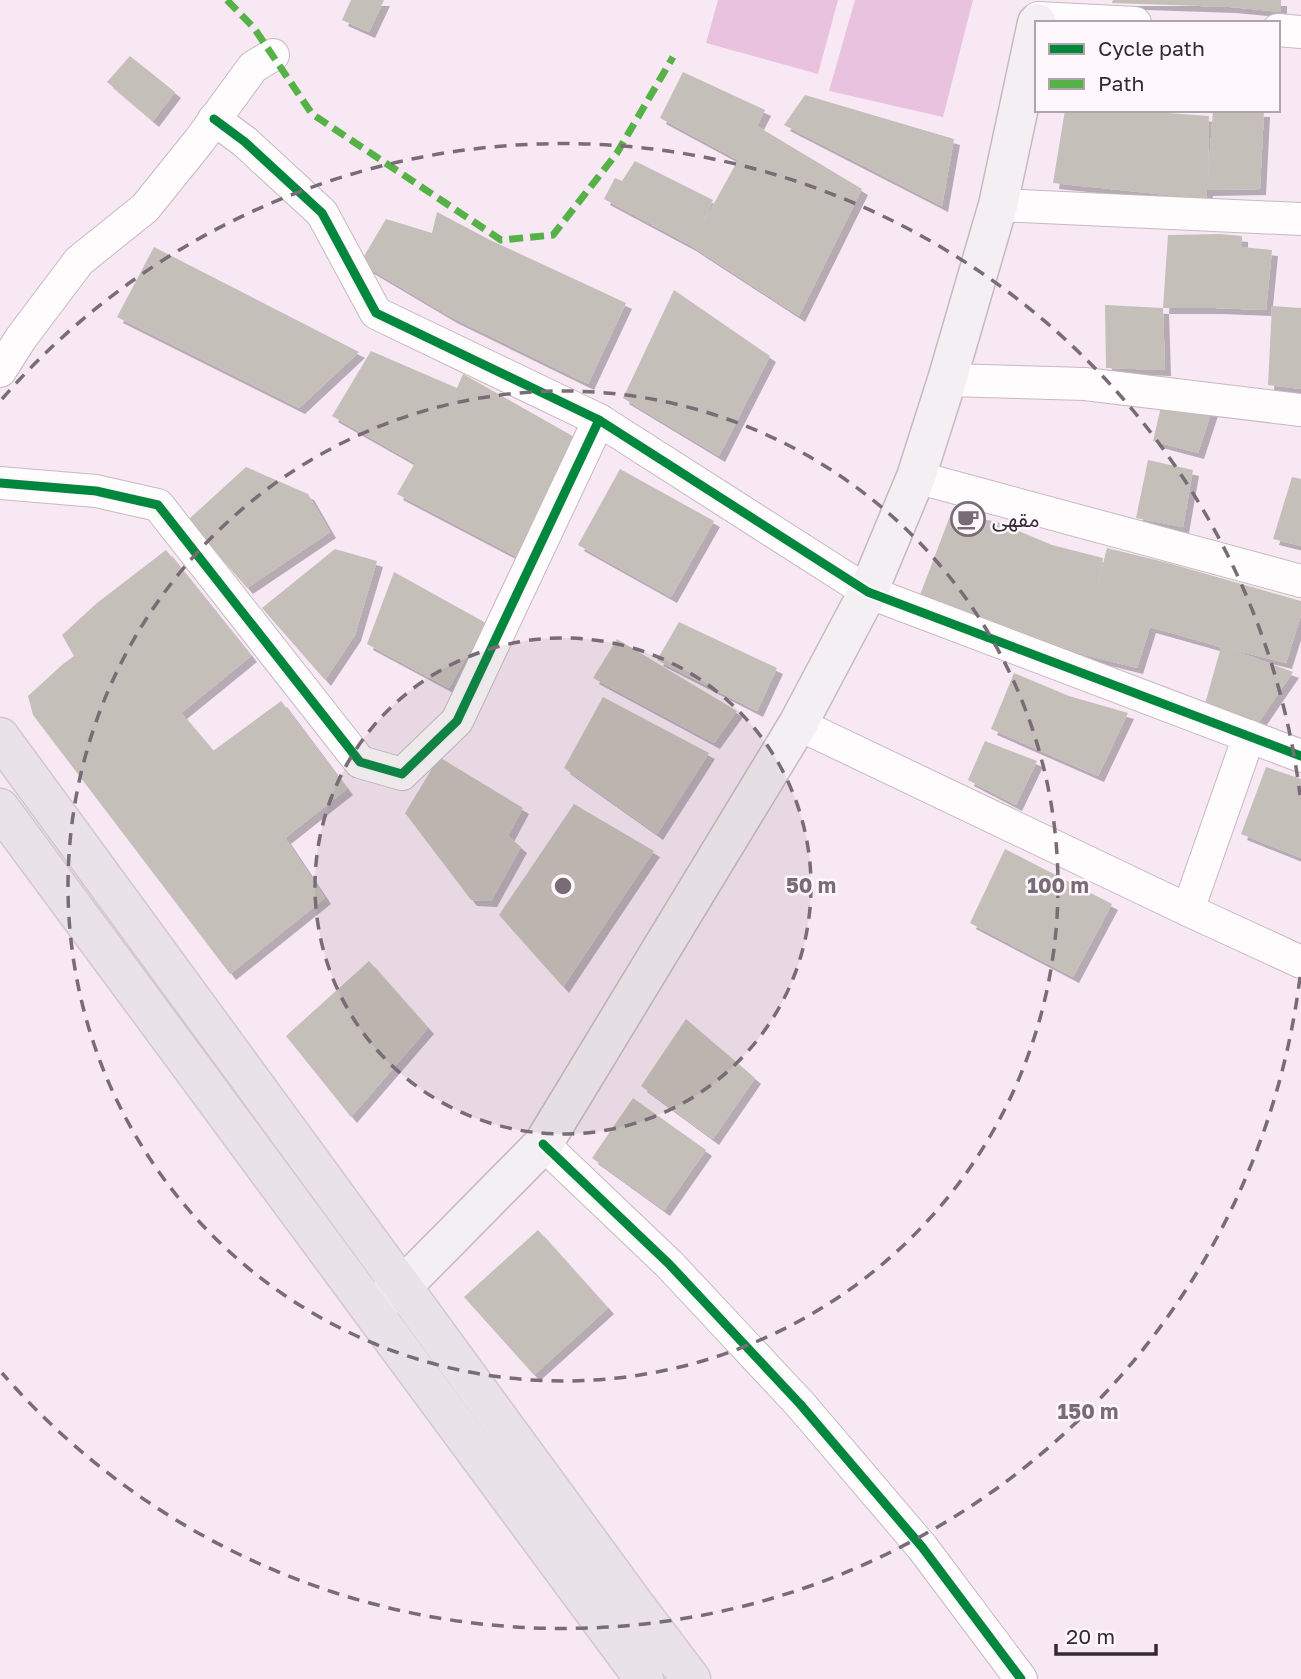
<svg xmlns="http://www.w3.org/2000/svg" width="1301" height="1679" font-family="'Golos Text','Noto Sans Arabic',sans-serif">
<style>
.pitch{fill:#e8c2df}
.building{fill:#c4bfb8;filter:url(#shadow)}
.lines{fill:none;stroke-linecap:round;stroke-linejoin:round}
.street-casing{stroke:#c6b9c2;stroke-width:34}
.secondary-casing{stroke:#c6b9c2;stroke-width:41}
.primary-casing{stroke:#d0c8ce;stroke-width:41}
.street{stroke:#fefcfd;stroke-width:32}
.secondary{stroke:#f4eff3;stroke-width:38}
.primary{stroke:#eae2e9;stroke-width:38}
.quiet{stroke:#56b246;stroke-width:7;stroke-dasharray:14 7;stroke-linecap:butt}
.cycleway-casing{stroke:#fef7fc;stroke-width:13}
.cycleway{stroke:#00873e;stroke-width:9}
.ring{fill:none;stroke:#796c76;stroke-width:3.5;stroke-dasharray:12 9}
.labels{text-anchor:middle;dominant-baseline:central;stroke-width:5;stroke-linejoin:round;paint-order:stroke}
.poi-label{font-size:21px;fill:#352932;stroke:#fef7fc;text-anchor:start}
.centre{fill:#796c76;stroke:#fef7fc;stroke-width:3.5}
.ring-label{font-size:21px;text-anchor:middle;font-weight:bold;fill:#796c76;stroke:#fef7fc;stroke-width:5;stroke-linejoin:round;paint-order:stroke}
</style>
<defs>
<filter id="shadow"><feDropShadow dx="6" dy="6" stdDeviation="0" flood-color="#0004"/></filter>
</defs>
<rect width="100%" height="100%" fill="#f8e8f4"/>
<g class="pitch">
<path d="M718,0H838L818,74L706,43Z"/>
<path d="M855,0H973L943,117L829,91Z"/>
</g>
<g class="building">
<path d="M351,0H384L369,32L342,20Z"/>
<path d="M1113,0H1281V12L1230,7L1112,3Z"/>
<path d="M130,56L175,92L153,121L107,82Z"/>
<path d="M683,72L765,110L757,126L862,189L799,316L690,245L604,199L615,178L622,181L635,161L713,200L701,227L738,160L660,118Z"/>
<path d="M805,95L954,139L942,206L784,125Z"/>
<path d="M1065,110H1126L1209,116L1208,177L1213,110L1264,111L1260,189L1207,190L1206,199L1053,183Z"/>
<path d="M437,212L490,240L626,303L588,384L451,317L360,263L386,219L432,233Z"/>
<path d="M1220,234L1242,236V247L1272,250L1266,310L1215,308H1163L1168,235Z"/>
<path d="M154,247L359,352L299,408L117,317Z"/>
<path d="M674,290L770,356L719,456L623,398Z"/>
<path d="M1105,305L1163,308L1165,370L1106,368Z"/>
<path d="M1272,306L1301,308V389L1268,385Z"/>
<path d="M371,351L457,388L463,374L576,438L517,557L397,494L415,463L332,416Z"/>
<path d="M1163,398L1212,410L1198,453L1153,441Z"/>
<path d="M1148,460L1193,470L1183,527L1136,518Z"/>
<path d="M246,467L308,494L330,532L247,588L188,520Z"/>
<path d="M620,469L714,521L671,597L578,545Z"/>
<path d="M1292,477L1301,479V546L1273,539Z"/>
<path d="M950,516L995,521L1052,545L1103,558L1097,588L1107,548L1168,563L1301,601V615L1286,663L1227,648L1293,672L1256,726L1205,704L1221,647L1150,627L1137,668L1085,655L920,595Z"/>
<path d="M335,549L377,561L355,635L325,680L262,608Z"/>
<path d="M166,550L251,656L181,713L213,751L281,701L347,789L285,838L325,898L230,974L33,715L28,696L63,664L74,656L62,635L97,603Z"/>
<path d="M394,572L486,623L449,688L367,644Z"/>
<path d="M679,622L777,668L757,711L657,660Z"/>
<path d="M617,639L737,711L714,743L593,678Z"/>
<path d="M1014,673L1069,696L1128,713L1098,776L991,729Z"/>
<path d="M603,697L709,753L657,834L564,768Z"/>
<path d="M985,741L1037,761L1016,805L968,780Z"/>
<path d="M439,757L523,808L508,836L521,847L491,901L471,900L405,813Z"/>
<path d="M1266,767L1301,779V858L1241,834Z"/>
<path d="M574,804L654,851L563,987L499,915Z"/>
<path d="M1005,849L1112,904L1073,977L970,923Z"/>
<path d="M369,961L428,1028L351,1117L286,1036Z"/>
<path d="M686,1019L755,1078L713,1139L641,1086Z"/>
<path d="M633,1098L706,1150L664,1210L592,1158Z"/>
<path d="M538,1230L608,1308L534,1375L464,1297Z"/>
</g>
<g class="lines">
<g class="street-casing">
<g id="street">
<path d="M1038,18L1135,23"/>
<path d="M1278,30L1301,32"/>
<path d="M214,119L245,142L322,213L376,313L599,420L868,592L1301,756"/>
<path d="M998,205L1301,219"/>
<path d="M0,371L21,338L79,261L145,208L199,141L253,67L273,55"/>
<path d="M947,380L1085,384L1301,410"/>
<path d="M916,477L1301,581"/>
<path d="M0,483L96,491L158,505L360,762L402,774L457,721L599,420"/>
<path d="M798,724L1188,910L1301,962"/>
<path d="M1188,910L1249,736"/>
<path d="M543,1144L669,1264L800,1404L922,1547L1021,1679"/>
</g>
</g>
<g class="secondary-casing">
<path id="secondary" d="M375,1305L402,1287L543,1144L798,724L868,592L916,477L947,380L998,205L1037,23"/>
</g>
<g class="primary-casing">
<g id="primary">
<path d="M0,737L635,1605L691,1679"/>
<path d="M0,808L644,1679"/>
</g>
</g>
<use href="#street" class="street"/>
<use href="#secondary" class="secondary"/>
<use href="#primary" class="primary"/>
<path class="quiet" d="M227,0L254,28L312,114L501,240L553,235L617,153L673,57"/>
<g class="cycleway-casing">
<g id="cycleway">
<path d="M214,119L245,142L322,213L376,313L599,420L868,592L1301,756"/>
<path d="M0,483L96,491L158,505L360,762L402,774L457,721L599,420"/>
<path d="M543,1144L669,1264L800,1404L922,1547L1021,1679"/>
</g>
</g>
<use href="#cycleway" class="cycleway"/>
</g>
<circle cx="563" cy="886" r="248" fill="#796c76" fill-opacity=".12"/>
<g class="ring">
<circle cx="563" cy="886" r="248"/>
<circle cx="563" cy="886" r="495"/>
<path d="M1300 977A743 743 0 0 1 2 1373M2 399A743 743 0 0 1 1300 795"/>
</g>
<defs>
<g id="cafe-ring" transform="scale(1.75)"><circle r="9.5" fill="#fef7fc" stroke="#796c76" stroke-width="1.5"/><path d="M-5.5-4.5H6V0H3Q3 3.5 0 3.5H-2.5Q-5.5 3.5-5.5 0ZM3-3.2v2h1.7v-2ZM-6 4.5H4V6H-6Z" fill="#796c76"/></g>
</defs>
<g fill-rule="evenodd">
<use href="#cafe-ring" x="968" y="519"/>
</g>
<g class="labels">
<g class="poi-label">
<text x="992" y="519">مقهى</text>
</g>
</g>
<circle cx="563" cy="886" r="10" class="centre"/>
<g class="ring-label">
<text x="811" y="893">50 m</text>
<text x="1058" y="893">100 m</text>
<text x="1088" y="1419">150 m</text>
</g>
<rect x="1035" y="21" width="245" height="91" fill="#fef7fc" stroke="#aea5ab" stroke-width="2"/>
<rect x="1049" y="44" width="35" height="10" fill="#00873e" stroke="#aea5ab" stroke-width="2"/>
<text x="1098" y="56" font-size="21" fill="#352932">Cycle path</text>
<rect x="1049" y="79" width="35" height="10" fill="#56b246" stroke="#aea5ab" stroke-width="2"/>
<text x="1098" y="91" font-size="21" fill="#352932">Path</text>
<path d="M1056 1644v10h100v-10" fill="none" stroke="#352932" stroke-width="3.5"/>
<text x="1066" y="1644" font-size="21" fill="#352932" stroke="#fef7fc" stroke-width="5" paint-order="stroke">20 m</text>
</svg>
